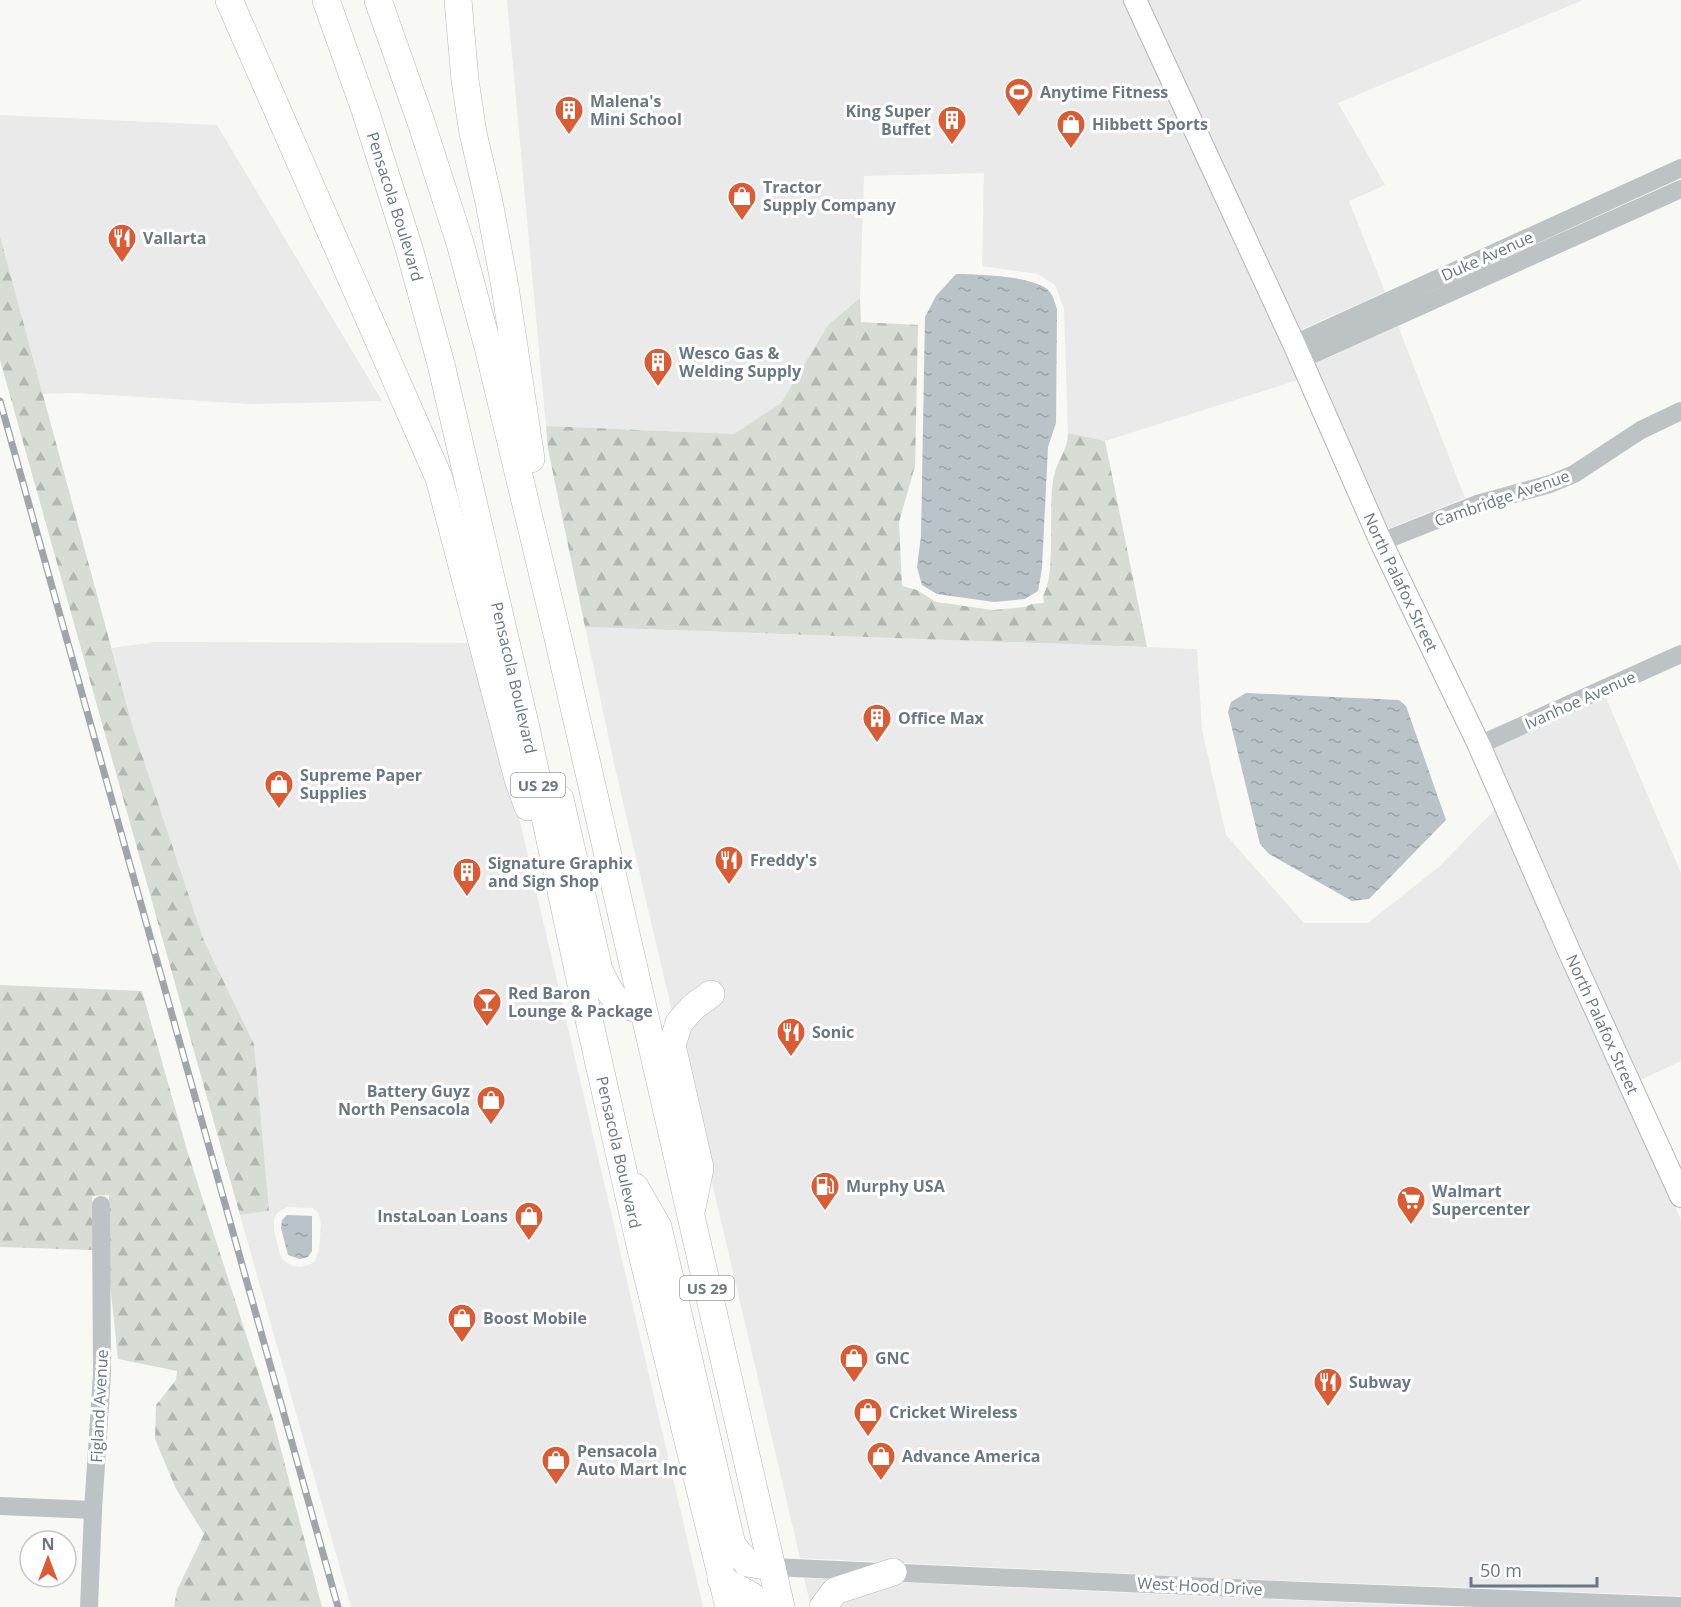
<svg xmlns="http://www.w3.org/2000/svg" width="1681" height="1607" font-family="'Open Sans',sans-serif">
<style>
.built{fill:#e9eae9;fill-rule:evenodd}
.forest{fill:url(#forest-firs)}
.water{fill:url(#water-ripples)}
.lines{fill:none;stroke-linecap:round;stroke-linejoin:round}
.major-casing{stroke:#b1b6ba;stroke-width:24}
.highway-casing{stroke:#b3b7ba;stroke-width:28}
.minor{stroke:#bdc2c5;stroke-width:18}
.major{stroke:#fff;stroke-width:22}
.highway{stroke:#fff;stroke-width:27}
.rail-casing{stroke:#9fa6ab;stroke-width:7}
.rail{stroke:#fff;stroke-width:4.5;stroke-dasharray:14;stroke-linecap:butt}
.labels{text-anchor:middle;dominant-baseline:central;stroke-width:6;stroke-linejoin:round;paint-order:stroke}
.shield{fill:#fff;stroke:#96a0a9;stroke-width:1.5}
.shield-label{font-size:15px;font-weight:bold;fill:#697884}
.poi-label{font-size:16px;font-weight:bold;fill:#697884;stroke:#fff;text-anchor:start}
.street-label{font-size:16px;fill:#697884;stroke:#fff}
</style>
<defs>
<pattern id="forest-firs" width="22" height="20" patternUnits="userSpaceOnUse" patternTransform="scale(1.5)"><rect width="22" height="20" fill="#d7dcd5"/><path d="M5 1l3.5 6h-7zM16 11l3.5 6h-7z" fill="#b2b7b2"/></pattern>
<pattern id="water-ripples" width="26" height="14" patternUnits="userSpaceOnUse" patternTransform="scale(1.5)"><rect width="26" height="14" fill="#b9c3c8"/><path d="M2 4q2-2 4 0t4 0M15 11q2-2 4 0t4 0" fill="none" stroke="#9aa3a8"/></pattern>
</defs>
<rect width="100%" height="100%" fill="#f8f8f5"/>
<g class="built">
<path d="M507,0H1126L1298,380L1105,441L1068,433L1064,309L1055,285L1038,274L982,266L984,173L864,176L860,298L828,325L781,403L734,434L546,426Z"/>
<path d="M1145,0H1583L1338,103L1385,185L1349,201L1385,292L1298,331Z"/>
<path d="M0,115L217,125L382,401L251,404L77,393L43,394L0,236Z"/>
<path d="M1398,326L1465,498L1385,530L1312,365Z"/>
<path d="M585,627L1197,649L1202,730L1226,835L1304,923H1368L1440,866L1497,807L1681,1220V1596L1218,1578L800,1558L616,772Z"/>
<path d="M155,642L474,643L489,689L703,1607H351L240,1215L268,1211L254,1044L204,941L133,728L112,648ZM287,1207L312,1208L319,1214L321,1224L319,1251L314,1262L309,1265L301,1267L290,1265L281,1258L274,1230V1219L277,1213Z"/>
<path d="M1606,698L1681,873V1061L1638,1081L1490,750Z"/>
<path d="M804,1578L1217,1597L1452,1607H811Z"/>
</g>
<g class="forest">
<path d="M0,236L133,728L204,941L254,1044L269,1211L240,1215L0,360Z"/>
<path d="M860,298L861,322L918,325L915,466L899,522L902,586L917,590L936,602L993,610L1025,607L1032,604L1044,603L1043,596C1057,573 1047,506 1054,476C1057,461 1068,450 1068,433L1105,441L1147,647L585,627L548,449L546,426L734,434L781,403L828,325Z"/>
<path d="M0,985L142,991L187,1150L273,1419L322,1607H174L177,1590L204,1534L176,1489L155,1439L156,1405L176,1380L177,1371L118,1359L110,1283L109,1195L92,1196L93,1250L0,1247Z"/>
</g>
<g class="water">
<path d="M956,274C977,274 1035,276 1049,291C1053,295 1055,303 1057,309L1056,423L1048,447L1042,568L1038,591L1025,599L994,602L937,594L922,585L917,567L921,536L925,317L936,296Z"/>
<path d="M1246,693L1399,700L1406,706L1446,820L1369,899L1352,901L1269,854L1260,844L1228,712L1231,702Z"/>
<path d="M287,1215L312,1216V1251L308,1257L300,1259L288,1255L281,1228L282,1220Z"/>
</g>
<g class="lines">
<g class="major-casing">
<g id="major">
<path id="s1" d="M1135,0L1294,344L1381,542L1479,745L1569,951L1681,1196"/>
</g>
</g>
<g class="highway-casing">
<g id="highway">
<path d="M229,0L439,478L518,779L528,807"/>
<path id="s2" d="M326,0L365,110L409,248L441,364L526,728L581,984L642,1254L729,1607"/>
<path d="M378,0L421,122L460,243L488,347L558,638L781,1607"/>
<path d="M458,0L465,80L473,133L489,202L505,287L531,459"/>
<path d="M560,799L599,970C611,994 613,1006 642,1009"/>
<path d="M635,1187L658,1227L732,1545L747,1563L772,1567"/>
<path d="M692,1208L700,1168L672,1045L679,1023L693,1007L711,994"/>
<path d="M721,1579L752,1596L757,1607"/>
<path d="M823,1607L835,1591L893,1572"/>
</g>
</g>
<g class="minor">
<path d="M1294,344L1681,168"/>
<path d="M1300,360L1681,189"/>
<path d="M1381,542L1477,504L1550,484L1574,474L1641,430L1681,411"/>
<path d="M1479,745L1681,654"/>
<path d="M0,1506L93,1510"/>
<path d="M763,1569L772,1567L1302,1591L1681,1606"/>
<path d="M89,1607L93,1510L102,1374L101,1205"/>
</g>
<use href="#major" class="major"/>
<use href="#highway" class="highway"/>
<g class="rail-casing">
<path id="rail" d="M0,401L338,1607"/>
</g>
<use href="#rail" class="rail"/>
</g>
<defs>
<g id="stadium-pin" transform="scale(1.5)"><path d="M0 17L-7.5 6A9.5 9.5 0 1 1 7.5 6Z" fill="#d95c34" stroke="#fff"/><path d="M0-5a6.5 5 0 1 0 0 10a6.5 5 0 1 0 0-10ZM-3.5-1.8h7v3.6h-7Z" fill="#fff"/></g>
<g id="building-pin" transform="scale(1.5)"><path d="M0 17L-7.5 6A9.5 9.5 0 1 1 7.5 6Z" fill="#d95c34" stroke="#fff"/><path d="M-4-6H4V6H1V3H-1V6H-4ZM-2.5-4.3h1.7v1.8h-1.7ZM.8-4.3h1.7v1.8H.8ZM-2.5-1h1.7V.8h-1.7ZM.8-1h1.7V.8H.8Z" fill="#fff"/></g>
<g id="shop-pin" transform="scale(1.5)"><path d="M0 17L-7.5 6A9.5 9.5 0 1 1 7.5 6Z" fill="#d95c34" stroke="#fff"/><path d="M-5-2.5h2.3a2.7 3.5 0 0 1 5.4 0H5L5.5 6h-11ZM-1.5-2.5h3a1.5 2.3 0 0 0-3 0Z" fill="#fff"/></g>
<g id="restaurant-pin" transform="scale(1.5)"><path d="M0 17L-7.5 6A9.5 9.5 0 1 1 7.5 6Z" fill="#d95c34" stroke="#fff"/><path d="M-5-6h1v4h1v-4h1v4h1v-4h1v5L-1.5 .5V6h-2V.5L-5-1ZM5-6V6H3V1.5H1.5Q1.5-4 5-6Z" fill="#fff"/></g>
<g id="bar-pin" transform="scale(1.5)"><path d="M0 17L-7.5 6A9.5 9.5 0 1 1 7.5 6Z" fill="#d95c34" stroke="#fff"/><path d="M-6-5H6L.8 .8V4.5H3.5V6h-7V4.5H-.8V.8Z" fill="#fff"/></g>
<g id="fuel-pin" transform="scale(1.5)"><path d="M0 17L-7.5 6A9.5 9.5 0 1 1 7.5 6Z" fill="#d95c34" stroke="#fff"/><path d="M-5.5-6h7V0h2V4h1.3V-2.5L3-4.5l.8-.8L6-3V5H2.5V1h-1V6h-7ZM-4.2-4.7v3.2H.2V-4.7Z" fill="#fff"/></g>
<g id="supermarket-pin" transform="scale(1.5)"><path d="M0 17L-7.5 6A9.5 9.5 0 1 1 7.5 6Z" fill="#d95c34" stroke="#fff"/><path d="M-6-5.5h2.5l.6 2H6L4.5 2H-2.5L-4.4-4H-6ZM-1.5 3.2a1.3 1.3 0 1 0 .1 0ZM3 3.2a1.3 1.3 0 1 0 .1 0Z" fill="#fff"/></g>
</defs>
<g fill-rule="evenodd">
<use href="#stadium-pin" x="1019" y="92"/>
<use href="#building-pin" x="569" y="110"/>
<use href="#building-pin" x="952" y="120"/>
<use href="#shop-pin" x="1071" y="124"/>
<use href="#shop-pin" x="742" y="196"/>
<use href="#restaurant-pin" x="122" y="238"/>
<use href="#building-pin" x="658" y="362"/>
<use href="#building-pin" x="877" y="718"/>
<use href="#shop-pin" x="279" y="784"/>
<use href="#restaurant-pin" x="729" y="860"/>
<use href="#building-pin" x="467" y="872"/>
<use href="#bar-pin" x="487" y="1002"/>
<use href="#restaurant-pin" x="791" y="1032"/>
<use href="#shop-pin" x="491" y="1100"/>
<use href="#fuel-pin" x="825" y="1186"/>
<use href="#supermarket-pin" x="1411" y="1200"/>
<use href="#shop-pin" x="529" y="1216"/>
<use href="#shop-pin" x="462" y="1318"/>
<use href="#shop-pin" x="854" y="1358"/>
<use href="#restaurant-pin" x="1328" y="1382"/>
<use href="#shop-pin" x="868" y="1412"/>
<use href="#shop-pin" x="881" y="1456"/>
<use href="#shop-pin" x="556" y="1460"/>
</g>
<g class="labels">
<g class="shield">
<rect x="511" y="773" width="54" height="24" rx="4.5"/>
<rect x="680" y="1276" width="54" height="24" rx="4.5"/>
</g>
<g class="shield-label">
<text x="538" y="785">US 29</text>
<text x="707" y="1288">US 29</text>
</g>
<g class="poi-label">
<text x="1040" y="92">Anytime Fitness</text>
<text x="590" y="101">Malena's<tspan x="590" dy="18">Mini School</tspan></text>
<text x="931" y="111" text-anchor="end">King Super<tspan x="931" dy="18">Buffet</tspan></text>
<text x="1092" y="124">Hibbett Sports</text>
<text x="763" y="187">Tractor<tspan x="763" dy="18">Supply Company</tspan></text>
<text x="143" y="238">Vallarta</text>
<text x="679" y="353">Wesco Gas &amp;<tspan x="679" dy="18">Welding Supply</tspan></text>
<text x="898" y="718">Office Max</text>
<text x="300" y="775">Supreme Paper<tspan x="300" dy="18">Supplies</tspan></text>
<text x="750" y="860">Freddy's</text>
<text x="488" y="863">Signature Graphix<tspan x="488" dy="18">and Sign Shop</tspan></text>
<text x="508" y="993">Red Baron<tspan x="508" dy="18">Lounge &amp; Package</tspan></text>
<text x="812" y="1032">Sonic</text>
<text x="470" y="1091" text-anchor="end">Battery Guyz<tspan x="470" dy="18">North Pensacola</tspan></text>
<text x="846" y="1186">Murphy USA</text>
<text x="1432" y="1191">Walmart<tspan x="1432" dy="18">Supercenter</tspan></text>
<text x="508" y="1216" text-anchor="end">InstaLoan Loans</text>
<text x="483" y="1318">Boost Mobile</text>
<text x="875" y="1358">GNC</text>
<text x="1349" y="1382">Subway</text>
<text x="889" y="1412">Cricket Wireless</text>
<text x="577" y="1451">Pensacola<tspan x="577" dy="18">Auto Mart Inc</tspan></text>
<text x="902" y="1456">Advance America</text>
</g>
<g class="street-label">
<text stroke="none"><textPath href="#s2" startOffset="218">Pensacola Boulevard</textPath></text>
<text transform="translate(1487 256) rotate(-24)">Duke Avenue</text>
<text transform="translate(1502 498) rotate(-19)">Cambridge Avenue</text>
<text stroke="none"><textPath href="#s1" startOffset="640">North Palafox Street</textPath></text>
<text stroke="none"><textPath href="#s2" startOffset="704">Pensacola Boulevard</textPath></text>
<text transform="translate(1580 700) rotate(-24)">Ivanhoe Avenue</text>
<text stroke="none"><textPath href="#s1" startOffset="1126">North Palafox Street</textPath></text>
<text stroke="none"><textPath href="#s2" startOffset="1190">Pensacola Boulevard</textPath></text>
<text transform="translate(99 1406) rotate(-87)">Figland Avenue</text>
<text transform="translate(1200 1586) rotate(3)">West Hood Drive</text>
</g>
</g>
<g transform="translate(48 1559)"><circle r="28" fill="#ffffff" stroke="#c3c9ce" stroke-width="1.5"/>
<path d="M0-4.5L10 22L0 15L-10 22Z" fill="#d95c34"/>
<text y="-9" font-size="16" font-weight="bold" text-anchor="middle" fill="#697884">N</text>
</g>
<path d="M1471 1577v9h126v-9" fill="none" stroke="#697884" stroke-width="3"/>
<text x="1480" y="1577" font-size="18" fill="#697884" stroke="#ffffff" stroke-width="4.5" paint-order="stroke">50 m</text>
</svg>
